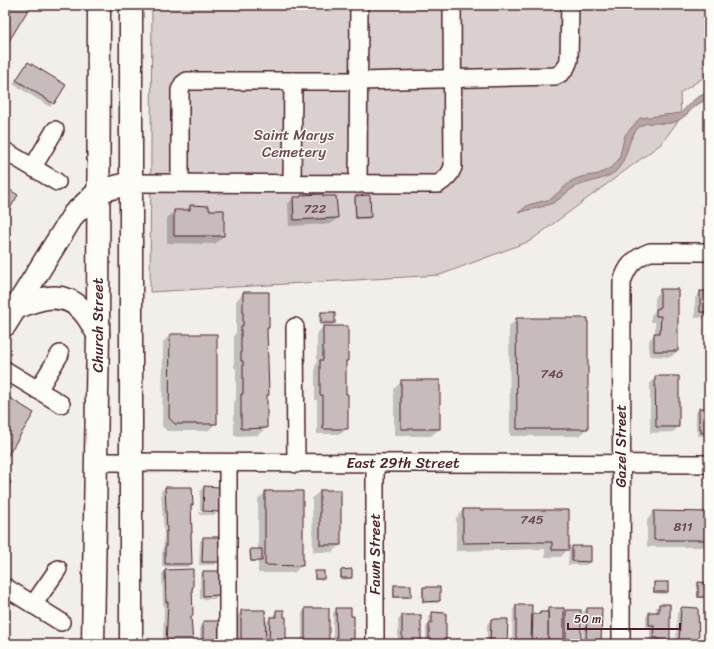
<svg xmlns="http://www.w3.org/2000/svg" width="714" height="649" font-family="Sriracha,sans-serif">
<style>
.green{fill:#d9d0cf;stroke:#92787d}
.water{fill:#b7a5a6;stroke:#8b6f75}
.shadow{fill:#0003}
.building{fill:#c8bbbb;stroke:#4a1f2b}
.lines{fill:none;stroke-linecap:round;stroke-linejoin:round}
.minor-casing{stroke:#4a1f2b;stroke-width:20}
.major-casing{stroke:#4a1f2b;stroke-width:25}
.minor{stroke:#fdfcf7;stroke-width:17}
.major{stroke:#fdfcf7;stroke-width:22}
.labels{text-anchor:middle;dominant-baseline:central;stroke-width:3;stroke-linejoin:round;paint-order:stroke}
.number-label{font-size:13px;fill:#6a464f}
.park-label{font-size:15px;fill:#6e4b54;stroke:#fdfcf7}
.street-label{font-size:15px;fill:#4a1f2b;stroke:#fdfcf7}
</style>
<rect width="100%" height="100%" fill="#f2efeb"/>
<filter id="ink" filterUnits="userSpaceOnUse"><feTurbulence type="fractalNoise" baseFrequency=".025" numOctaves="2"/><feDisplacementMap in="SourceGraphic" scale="8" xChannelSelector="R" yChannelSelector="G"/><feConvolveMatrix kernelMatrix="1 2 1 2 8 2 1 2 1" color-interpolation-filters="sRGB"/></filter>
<g filter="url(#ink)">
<path class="green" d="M152,5H709V74L680,93L681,117L661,144L530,241L440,275L150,292Z"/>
<path class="water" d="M709,93V100C692,102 688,120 671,123C660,125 646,119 637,129C626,142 628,161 615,172C607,179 586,182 575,187C567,191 561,199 553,203C542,208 529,209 518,213L528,205L551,199L571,181L581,177L599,174L612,167L619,159L625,135L640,118L681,113C690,103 695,96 709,93Z"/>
<g class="shadow">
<path d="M5,5H30L5,44Z"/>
<path d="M28,63L53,103L50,107L13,84Z"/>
<path d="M301,196L337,218L331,224L289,226L288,204L293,198H299Z"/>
<path d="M356,197L370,217L369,219H355L354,198Z"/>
<path d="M190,206L208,211H223V236L215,244L167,243V218L175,211H185Z"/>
<path d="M661,290L677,351L671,357L649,356V340L655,334V322H651V315L655,311V296Z"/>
<path d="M700,292H709V317L695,318V298Z"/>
<path d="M243,293L266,329L268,395L266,397V428L258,435L234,436V402L236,400V368H234V335L236,333V301Z"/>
<path d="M321,313L334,323L333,325H319V315Z"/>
<path d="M517,319L587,428L579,436H510L509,326Z"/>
<path d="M323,327L347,360L345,362V395L347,428L341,434H317V400H315V366L317,364V333Z"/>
<path d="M170,335L216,423L208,431H167L162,426L163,342Z"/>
<path d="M656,377L678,427L673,432L650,433V383Z"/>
<path d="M402,381L439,429L431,436H394V389Z"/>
<path d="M699,409H709V434L705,436H698V431H696V412Z"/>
<path d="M204,487L218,512L215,515H199V512L216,513V511L200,510V491Z"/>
<path d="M165,488H191L190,548L191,563L188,567H162V552L163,551L164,535L161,491Z"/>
<path d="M320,491H340V545L333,552H313L312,498Z"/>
<path d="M266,492L302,565L294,573H258V562H250L249,552L251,550H258V499Z"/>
<path d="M463,510L568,511V549L561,557H545V549L456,551V518Z"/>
<path d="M654,512L709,513V549H707V547H647V520Z"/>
<path d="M204,538L218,562L214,565H199L200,541Z"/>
<path d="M572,547L590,561L587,565H568L569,550Z"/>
<path d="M165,571L190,630L192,644H163L164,605H163L162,574Z"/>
<path d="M341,571L351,578L350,579L340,580V572Z"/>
<path d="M203,572L218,595L215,599H200V575Z"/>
<path d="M315,572L323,579L322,580H314V574Z"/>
<path d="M654,583L667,592L665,594L653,593V584Z"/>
<path d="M698,583L707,596L705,598H697V585Z"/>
<path d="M394,586L410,597L409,598H393V588Z"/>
<path d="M423,588L439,601L438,603H422V589Z"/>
<path d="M659,605L669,640L665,644H655V641H650V628H646V617L649,613H656V608Z"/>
<path d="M516,606L531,617L533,615L545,613L548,609L563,615L566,611L580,644H512L513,609Z"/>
<path d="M306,609H328V640L324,644L302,643V613Z"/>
<path d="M337,609L353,643L351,644H333V613Z"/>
<path d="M587,609L600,644H583V612Z"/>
<path d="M681,609L697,643V644H676L677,613Z"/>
<path d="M242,611L265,623L270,618H273V615L277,611L285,644H267V635H265L264,644H238V615Z"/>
<path d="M433,613L445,644H426V627L429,624V617Z"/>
<path d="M709,615V644H708L707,617Z"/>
<path d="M402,616L420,644H398V620Z"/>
<path d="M491,620H507L506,644H487V624Z"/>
<path d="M204,622L219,644H200V625Z"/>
</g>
<g class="building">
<path d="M5,5H31L9,41L5,38Z"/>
<path d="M28,62L66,85L54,104L16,80Z"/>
<path d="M5,187L18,195L5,217Z"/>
<path d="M323,194V196H336L338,218L294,220L293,197H301V195Z"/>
<path d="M370,195L371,217L356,218L355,196Z"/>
<path d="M190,205L209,206V210H224V236H174V210H190Z"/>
<path d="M660,289H678V351H654V333H660L661,316H656V309L660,308Z"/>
<rect x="700" y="291" width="9" height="21"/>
<path d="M243,292H269V328H267L269,395H267V428L241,429V394H243V361H241V326H243Z"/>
<rect x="321" y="312" width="14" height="11"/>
<path d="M516,318H588V429H517Z"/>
<path d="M323,326H348V361H346V394H348V429H323V395H320V360H323Z"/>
<path d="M170,334H217V424H175L169,418Z"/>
<path d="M655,376H679V427H656Z"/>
<rect x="401" y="380" width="39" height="49"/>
<path d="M5,395L34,413L5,460Z"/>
<path d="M699,408H709V433H701V428H699Z"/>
<path d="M5,478L11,482L5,492Z"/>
<path d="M204,486L220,487L219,512L203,511Z"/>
<path d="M165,487H192L193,505H191L192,533H191L192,564H165V547H166V531L167,532Z"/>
<rect x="320" y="490" width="21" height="55"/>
<path d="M265,491H303V566L265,565Z"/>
<path d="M463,509H480V510H569V550H552V542L463,543Z"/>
<path d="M654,511L709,512V540H654Z"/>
<path d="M203,537H220L219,562H202Z"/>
<path d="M572,546H591V562L572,561Z"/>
<path d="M250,549H262V561H251Z"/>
<path d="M193,569V588H192L193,616H191L193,644H166L168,602H166L165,570Z"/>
<path d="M352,569V578H341V570Z"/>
<path d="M203,571H219V595L203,596Z"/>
<rect x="315" y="571" width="9" height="8"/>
<rect x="654" y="582" width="14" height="10"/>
<path d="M698,582L708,583V597H698Z"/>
<rect x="394" y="585" width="17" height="12"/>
<path d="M423,587H440V601L423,602Z"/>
<path d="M659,604H670V641L658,640V638H653L654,625H649V612H659Z"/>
<path d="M516,605H532L531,644H516Z"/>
<path d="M682,607L698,608L699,642H698V644H681L680,641L679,642L681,608Z"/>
<rect x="305" y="608" width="24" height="32"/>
<path d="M336,608H351V616H354V643H337Z"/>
<rect x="548" y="608" width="16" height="36"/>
<path d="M587,608H602L601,644H586Z"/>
<path d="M241,610H265L266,644L241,643Z"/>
<path d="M276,610H284V617H286V644H269L270,617H276Z"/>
<rect x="566" y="610" width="15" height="34"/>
<path d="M432,612L446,613V644H429V623H432Z"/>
<path d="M540,612H548V644H532L533,614H540Z"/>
<rect x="402" y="615" width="19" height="29"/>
<path d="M491,619H508L507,644H490Z"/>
<path d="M203,621H219L220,644H203Z"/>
</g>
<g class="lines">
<g class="minor-casing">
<g id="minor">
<path d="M5,151L57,182"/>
<path d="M33,167L55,130"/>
<path d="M132,183L438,184C446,179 450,175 453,167L452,5"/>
<path d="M180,183V90L183,84L187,81H359L555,76C563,73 566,69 569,60L570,5"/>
<path d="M292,183L293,81"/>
<path d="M358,184L359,5"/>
<path d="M295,327L296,464"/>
<path d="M5,370L61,404"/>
<path d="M38,390L60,354"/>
<path d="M97,462L709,464"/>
<path d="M5,587L61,622"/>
<path d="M33,605L58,569"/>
<path d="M228,644V463"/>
<path d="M375,644V463"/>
<path d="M621,644L622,283C626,267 634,258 650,252H709"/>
</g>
</g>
<g class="major-casing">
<g id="major">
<path d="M16,308C37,299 61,290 80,308C88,315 93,326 98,334"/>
<path d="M5,325L74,214L99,191L132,183"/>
<path d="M93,644L98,334L99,5"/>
<path d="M131,644V5"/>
</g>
</g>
<use href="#minor" class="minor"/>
<use href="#major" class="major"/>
</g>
</g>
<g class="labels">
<g class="number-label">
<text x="315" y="208">722</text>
<text x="552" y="373">746</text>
<text x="532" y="519">745</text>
<text x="683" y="526">811</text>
</g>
<g class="park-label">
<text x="294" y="135">Saint Marys<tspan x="294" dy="17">Cemetery</tspan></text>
</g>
<g class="street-label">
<text transform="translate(98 325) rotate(-90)">Church Street</text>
<text transform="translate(621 446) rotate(-90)">Gazel Street</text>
<text x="403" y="463">East 29th Street</text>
<text transform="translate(375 554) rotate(-90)">Fawn Street</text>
</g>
</g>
<rect width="714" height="649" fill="none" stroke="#fdfcf7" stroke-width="20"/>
<rect x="10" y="10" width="694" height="629" fill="none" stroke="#4a1f2b" stroke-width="1.5" filter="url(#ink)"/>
<path d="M568 623v6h112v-6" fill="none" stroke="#4a1f2b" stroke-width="2"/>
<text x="574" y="623" font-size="12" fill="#4a1f2b" stroke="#fdfcf7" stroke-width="3" paint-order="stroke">50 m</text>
</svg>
